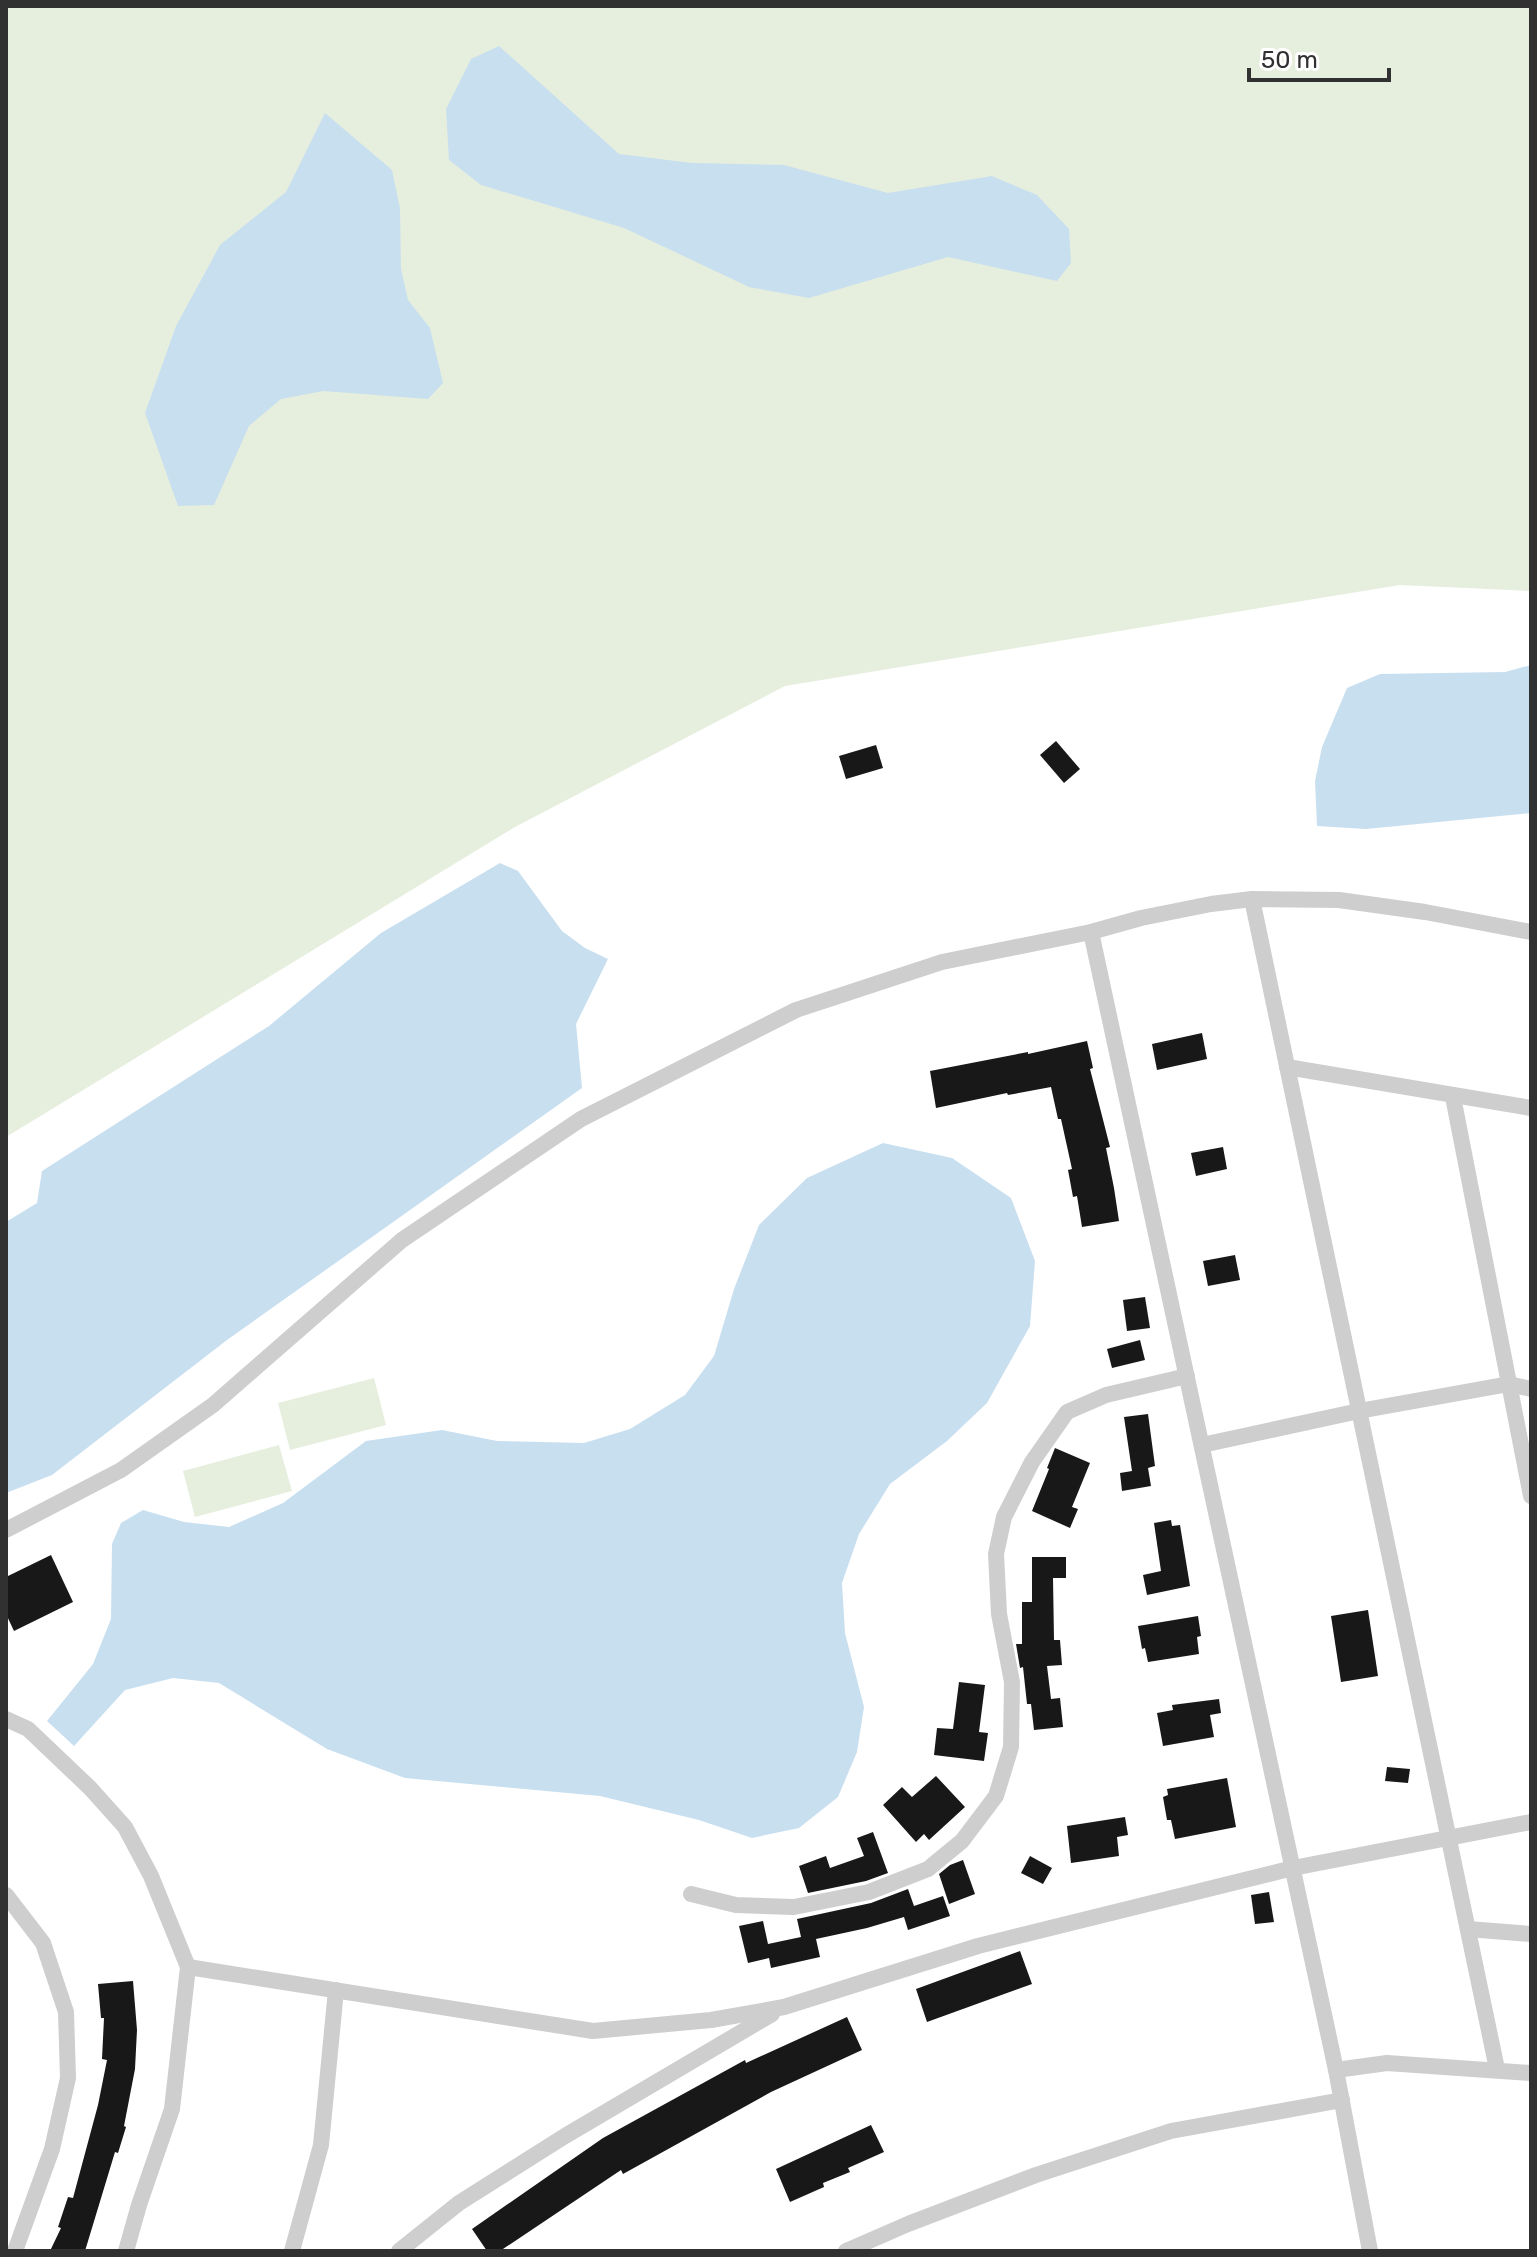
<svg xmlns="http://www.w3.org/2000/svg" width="1537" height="2257" font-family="Rubik,sans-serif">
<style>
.green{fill:#e6efde}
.water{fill:#c8dff0}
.building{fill:#181818}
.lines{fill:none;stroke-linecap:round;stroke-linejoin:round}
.street{stroke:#cecece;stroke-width:16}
</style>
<rect width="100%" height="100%" fill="#fff"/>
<g class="green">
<path d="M6,6H1531V591L1400,585L785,686L515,827L6,1137Z"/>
<path d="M374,1378L386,1425L290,1450L278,1403Z"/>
<path d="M279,1445L292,1491L195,1517L183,1471Z"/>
</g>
<g class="water">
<path d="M499,46L619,154L692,163L784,165L888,193L992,176L1037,195L1069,229L1071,263L1057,281L948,257L809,298L749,287L624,228L481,185L449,160L446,109L471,59Z"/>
<path d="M325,113L392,170L400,208L401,269L408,300L430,328L443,383L428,399L323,391L281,399L249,426L214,505L178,506L145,413L176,326L220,245L286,192Z"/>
<path d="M1531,665V813L1366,829L1317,826L1315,781L1322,747L1347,688L1380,674L1505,672Z"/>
<path d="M500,863L518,871L562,931L585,948L608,959L576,1024L582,1088L227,1340L52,1475L6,1493V1222L37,1203L42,1171L269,1026L381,933Z"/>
<path d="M883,1143L952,1158L1011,1198L1035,1261L1030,1326L987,1403L947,1441L890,1484L859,1534L842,1583L845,1633L864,1707L857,1752L838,1797L799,1828L752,1838L699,1820L600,1796L405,1778L327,1749L219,1683L173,1678L125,1690L74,1746L47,1721L93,1664L111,1619L112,1544L121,1523L143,1510L184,1522L229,1527L283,1503L366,1441L442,1430L497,1441L584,1443L630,1429L685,1395L714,1356L734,1289L759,1225L807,1178Z"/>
</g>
<g class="building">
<path d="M1056,741L1080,769L1064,783L1040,755Z"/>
<path d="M876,745L883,768L846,779L839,756Z"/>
<path d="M1202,1033L1207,1059L1157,1070L1152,1044Z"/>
<path d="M1087,1041L1093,1068L1090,1069L1110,1147L1106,1148L1114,1188L1119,1221L1082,1227L1077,1196L1073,1197L1068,1170L1072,1169L1061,1119H1058L1051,1087L1008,1095L1007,1093L936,1108L930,1071L1028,1052V1054Z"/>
<path d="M1223,1147L1227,1169L1196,1176L1191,1153Z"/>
<path d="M1235,1255L1240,1280L1208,1286L1203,1261Z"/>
<path d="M1145,1297L1150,1328L1127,1331L1123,1300Z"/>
<path d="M1140,1340L1145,1360L1112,1368L1107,1349Z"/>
<path d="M1148,1414L1155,1466L1148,1468L1151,1486L1122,1491L1120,1473L1132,1471L1124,1417Z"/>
<path d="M1055,1448L1090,1463L1072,1507L1078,1509L1070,1528L1032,1511L1049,1469L1047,1468Z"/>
<path d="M1171,1520L1172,1526L1180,1525L1190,1586L1147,1595L1143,1575L1161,1571L1154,1523Z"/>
<path d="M51,1555L73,1602L14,1631L6,1614V1577Z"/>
<path d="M1032,1557H1066V1578H1053L1054,1640H1060L1062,1665L1047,1666L1051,1699L1060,1698L1063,1727L1034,1730L1031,1704H1027L1023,1667L1020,1668L1016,1644H1022V1602H1032Z"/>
<path d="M1368,1610L1378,1676L1341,1682L1331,1616Z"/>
<path d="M1198,1616L1201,1636L1197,1637L1199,1654L1148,1662L1145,1648L1142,1649L1138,1626Z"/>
<path d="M959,1682L985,1685L979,1732L988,1733L984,1761L934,1755L937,1728L953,1729Z"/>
<path d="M1219,1699L1221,1713L1210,1715L1214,1737L1163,1746L1157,1713L1173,1710L1172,1705Z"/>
<path d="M1387,1767L1410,1769L1408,1783L1385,1781Z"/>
<path d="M936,1776L965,1807L929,1840L924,1834L916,1842L883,1805L902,1787L912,1797Z"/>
<path d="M1227,1778L1236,1827L1175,1839L1171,1820H1167L1163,1797L1168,1795L1167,1789Z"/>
<path d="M1125,1817L1128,1835L1117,1837L1119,1856L1071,1863L1067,1826Z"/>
<path d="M873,1832L888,1873L866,1881L808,1893L799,1866L826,1856L830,1868L864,1856L857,1838Z"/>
<path d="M1030,1856L1052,1868L1043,1884L1021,1873Z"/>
<path d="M963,1860L975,1894L949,1904L939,1874L950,1865Z"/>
<path d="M908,1889L914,1906L943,1896L950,1916L908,1930L904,1917L867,1928L816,1939L820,1957L771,1968L769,1958L748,1963L739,1926L763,1921L768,1944L801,1937L797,1919L871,1903Z"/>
<path d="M1269,1892L1274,1922L1255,1924L1251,1895Z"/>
<path d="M1020,1951L1032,1984L927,2022L916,1989Z"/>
<path d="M133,1981L137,2030L135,2069L124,2126L126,2127L118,2153L115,2152L85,2251H50L61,2228L58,2227L68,2197L73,2198L98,2105L107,2060L102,2059L104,2018H101L98,1984Z"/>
<path d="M847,2017L862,2050L771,2092L623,2174L621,2170L500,2251H487L472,2229L603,2138L745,2060L746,2063Z"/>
<path d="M871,2125L884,2152L848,2168L850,2172L823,2183L824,2187L790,2202L776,2169Z"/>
</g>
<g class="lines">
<g class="street">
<path d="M1252,899L1497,2069"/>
<path d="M1091,932L1336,2070L1370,2251"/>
<path d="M1287,1067L1531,1108"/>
<path d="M1453,1097L1531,1496"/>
<path d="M1202,1445L1359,1411L1509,1384L1531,1389"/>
<path d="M6,1530L121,1470L213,1405L402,1240L581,1119L796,1010L942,962L1091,932L1141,918L1211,904L1252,899L1339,900L1425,912L1531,932"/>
<path d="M6,1719L28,1729L90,1788L125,1827L151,1876L188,1967L172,2109L139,2205L126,2251"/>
<path d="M691,1894L736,1905L794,1907L869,1892L928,1869L962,1841L996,1796L1011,1747L1012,1682L999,1614L996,1554L1004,1517L1032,1462L1067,1412L1106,1395L1187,1376"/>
<path d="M6,1895L43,1943L66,2012L68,2078L52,2149L15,2251"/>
<path d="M1468,1929L1531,1934"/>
<path d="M188,1967L593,2031L711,2020L784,2007L978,1946L1293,1868L1531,1822"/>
<path d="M1336,2070L1387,2063L1531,2073"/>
<path d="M292,2251L321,2145L336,1990"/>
<path d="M399,2251L459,2203L565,2136L772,2014"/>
<path d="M846,2251L908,2224L1036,2175L1171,2131L1342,2100"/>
</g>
</g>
<rect width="1537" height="2257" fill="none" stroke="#313131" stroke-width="16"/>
<path d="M1249 68v12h140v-12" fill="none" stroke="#313131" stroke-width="4"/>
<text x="1261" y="68" font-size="24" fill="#313131" stroke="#ffffff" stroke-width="6" paint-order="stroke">50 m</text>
</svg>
